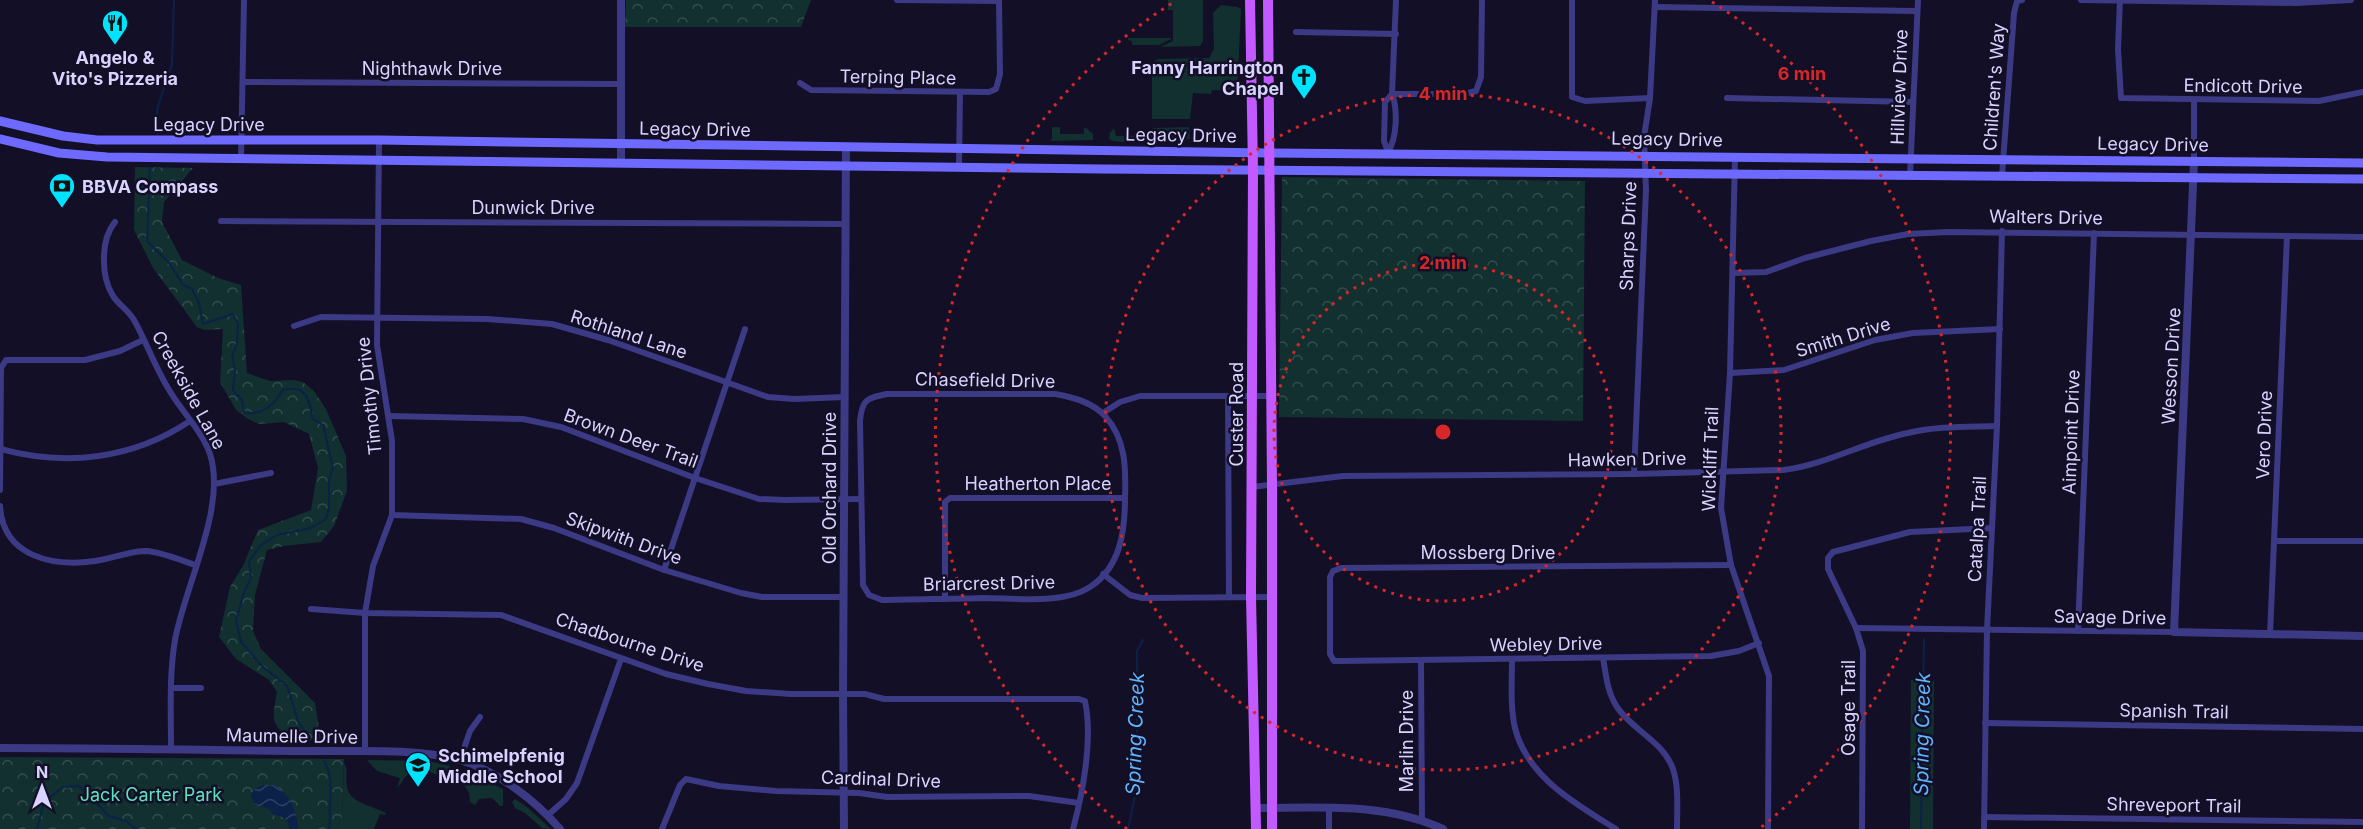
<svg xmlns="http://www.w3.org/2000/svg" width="2363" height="829" font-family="Inter,sans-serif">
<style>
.grass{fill:#11302f}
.forest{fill:url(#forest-crowns)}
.water{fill:url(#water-waves)}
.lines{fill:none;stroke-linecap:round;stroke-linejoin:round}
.stream{stroke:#0b2148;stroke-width:2}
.minor{stroke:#3c3985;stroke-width:6}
.tertiary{stroke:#3c3985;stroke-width:8}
.secondary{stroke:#6f6aff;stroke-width:9}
.primary{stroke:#c35aff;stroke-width:10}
.ring{fill:none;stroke:#d62828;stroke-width:3;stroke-dasharray:3 6}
.labels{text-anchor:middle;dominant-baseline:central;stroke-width:5;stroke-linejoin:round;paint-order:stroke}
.poi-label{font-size:18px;font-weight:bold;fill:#d9d3ff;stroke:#130f26;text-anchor:start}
.street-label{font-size:18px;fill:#d9d3ff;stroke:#130f26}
.park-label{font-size:18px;fill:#5de1c1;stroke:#130f26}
.water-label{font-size:20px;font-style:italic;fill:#61b5ff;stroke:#130f26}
.centre{fill:#d62828;stroke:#130f26;stroke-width:3}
.ring-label{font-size:18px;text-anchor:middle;font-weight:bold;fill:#d62828;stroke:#130f26;stroke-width:5;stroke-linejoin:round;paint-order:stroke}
</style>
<defs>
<pattern id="forest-crowns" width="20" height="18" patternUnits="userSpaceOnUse" patternTransform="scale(1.5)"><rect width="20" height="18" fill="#11302f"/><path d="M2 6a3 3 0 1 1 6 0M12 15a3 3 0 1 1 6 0" fill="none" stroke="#334d4e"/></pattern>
<pattern id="water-waves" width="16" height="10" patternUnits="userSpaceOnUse" patternTransform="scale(1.5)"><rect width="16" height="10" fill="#0b2148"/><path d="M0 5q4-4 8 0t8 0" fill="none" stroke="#2e4063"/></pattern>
</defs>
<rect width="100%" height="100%" fill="#130f26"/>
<g class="grass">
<path d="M1168,0H1203V41L1200,46L1160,47L1173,41V10H1168Z"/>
<path d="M1221,5L1237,7L1241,9L1237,96L1234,91L1212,90L1211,94L1193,93L1190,119H1152V63L1158,59L1209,58L1214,49L1213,13Z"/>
<path d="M1128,38H1171V39L1159,45H1132V41L1128,40Z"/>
<path d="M1052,127H1060V134H1084V128H1086L1093,134V140L1050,141L1052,139Z"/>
<path d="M1189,127L1190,139L1123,142L1113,141L1109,139L1110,133L1114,128L1116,136L1152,135L1153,128Z"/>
<path d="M1911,680L1934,681L1933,829H1910Z"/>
<path d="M367,760L428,761L450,766V769L446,784L445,783L446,778L419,768L417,773C403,772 405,781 397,788L400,778L377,771Z"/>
<path d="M344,763C349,771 345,778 347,787C350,804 374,806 386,813L385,815L380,814L374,829H337L342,817Z"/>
<path d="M468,772L503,789V806H500L492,798L479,799L475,805L470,802L469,793L461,779L462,773Z"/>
<path d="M515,799L527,807L551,829L542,828L525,813L515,808L512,802Z"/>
</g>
<g class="forest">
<path d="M626,0H811L801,27H625Z"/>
<path d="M135,167L193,168L164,202L162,222L182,260L218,278L241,285L247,373L270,381L293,380L303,382L314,391L326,409L346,456L347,491L334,526L321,542L284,546L267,550L255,595L253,631L261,649L315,703L321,740L288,739C269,721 273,717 277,692L269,680L236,659L219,637L230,587L243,566L258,530L311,510L318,468L309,434L284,422L259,424L248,419L236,410L220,382L223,329L205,330L197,327L153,268L134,230Z"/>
<path d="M1282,177L1585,181L1583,421L1279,417Z"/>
<path d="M0,757L344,759L342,817L337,829H0Z"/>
</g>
<path class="water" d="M262,785H274C290,793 297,812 298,829H289C289,820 283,815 274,816L269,809L254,804L251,797L253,791Z"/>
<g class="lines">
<g class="stream">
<path d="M154,130L158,106L172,64L174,0"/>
<path d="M150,168L147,241L170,264L183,285L192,289L199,303L203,324L233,314L238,324L237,345L232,355L235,370L233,390L242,400L244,413C263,415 273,406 283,390C305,384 310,398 312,418L323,425L333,468L329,480V507L326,519L311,528L277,535L261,545L249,561L251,578L244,592L236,621L241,642L262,666L287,686L298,721L310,740"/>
<path d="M324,761C333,775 330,788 330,804C329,813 331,820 329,829"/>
<path d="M37,829L44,802L63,787L79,786L109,816L126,821L136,829"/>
<path d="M1128,829L1137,787V651L1143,640"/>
<path d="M1921,829L1924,639"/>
</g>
<g class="minor">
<path d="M897,0L999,1"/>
<path d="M1572,0V97L1585,101L1650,98"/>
<path d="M2081,0L2296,3L2351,0"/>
<path d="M2120,0L2118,49L2121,98L2319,101L2363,92"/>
<path d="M1655,7L1917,11"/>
<path d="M1296,32L1396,34"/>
<path d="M243,82L621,84"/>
<path d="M800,83L811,90L989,92L996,89L1000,74L999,0"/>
<path d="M1392,94H1464L1476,91L1481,77L1482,0"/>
<path d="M1727,98L1913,102"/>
<path d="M1388,152C1397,138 1398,110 1392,94L1396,0"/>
<path d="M1388,152L1384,141L1385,102L1392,94"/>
<path d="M1735,156L1730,373L1721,508L1731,565L1769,676L1768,829"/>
<path d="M241,159L244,0"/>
<path d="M2194,161V100"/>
<path d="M959,166L960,93"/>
<path d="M1910,175L1918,0"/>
<path d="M2002,176L2014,13L2017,1L2022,0"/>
<path d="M221,221L845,224"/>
<path d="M115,222C100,240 101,277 113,296C119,305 128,310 134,320C147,343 156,370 171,393C183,413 202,431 210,454C227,507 185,585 175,640C169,675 171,713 171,749"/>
<path d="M1733,273L1766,272L1805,258L1871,241L1908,234L1948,232L2363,237"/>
<path d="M294,326L321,317L487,319L552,324L608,340L768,397L794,399L845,397"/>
<path d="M1730,373L1784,370L1875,340L1913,333L2000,329"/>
<path d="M887,394H1055C1073,397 1092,402 1105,416C1126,439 1126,468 1125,498C1125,530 1121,567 1090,587C1063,605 1014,598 982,598C949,599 915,599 882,600L869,595L863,585L860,421C862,399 867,398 887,394Z"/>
<path d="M1228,396L1229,597"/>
<path d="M1103,413L1120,402L1140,396H1272"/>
<path d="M389,416L523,419L561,427L695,478L759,499L785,500L860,499"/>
<path d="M0,449C66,467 133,459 190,421"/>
<path d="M1634,474L1646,190L1644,137L1650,98L1655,0"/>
<path d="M214,484L271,473"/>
<path d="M1252,487L1343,476L1634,474L1783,470C1826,465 1866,441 1908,433C1937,426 1967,427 1997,426"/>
<path d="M0,490L1,368L6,360H85L120,351L143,340"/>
<path d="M0,506C3,557 53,567 95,561C112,559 129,551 146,551C162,552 180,560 195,565"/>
<path d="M392,515L521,519L554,528L664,570L741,593L762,597H844"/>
<path d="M2275,541H2363"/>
<path d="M1731,565L1341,568L1333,571L1330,577V654L1334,661H1341L1711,656L1739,651L1759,643"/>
<path d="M664,570L745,329"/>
<path d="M1103,574L1130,595L1142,598L1271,597"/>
<path d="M945,599V502L950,498H1125"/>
<path d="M311,609L365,613L501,615L666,674L708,684L746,691L791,694H865L884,699H1079L1085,701C1093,739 1083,792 1073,829"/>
<path d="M1856,628L2174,632"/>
<path d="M2078,631L2094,233"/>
<path d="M2270,635L2287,236"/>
<path d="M1603,658C1606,674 1607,692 1617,707C1632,730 1663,741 1673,769C1679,787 1677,809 1677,829"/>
<path d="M1512,659C1512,682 1510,706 1515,728C1527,777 1576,804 1616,829"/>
<path d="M1421,661L1422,820"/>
<path d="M171,688H201"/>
<path d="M1985,723L2363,729"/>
<path d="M365,752V613L373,566L392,515V441L377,345L379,140"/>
<path d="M460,760L470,731L480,717"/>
<path d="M1329,807V829"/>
<path d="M548,815L566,799L577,783L621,659"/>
<path d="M1985,817L2363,822"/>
<path d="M662,829L680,785L686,779L719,786L776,791L859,793L887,797L1029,796L1079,803"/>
<path d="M1862,829L1863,651L1856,628L1828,569V558L1833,552L1910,532L1992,528"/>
<path d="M1984,829L1987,630L1997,426L2002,231"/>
</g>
<g class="tertiary">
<path d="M2194,161L2174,632L2363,636"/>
<path d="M621,162V0"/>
<path d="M0,748C100,748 201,750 301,751C350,752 413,747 460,760C497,771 535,800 560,829"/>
<path d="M1256,808C1319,808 1384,802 1443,829"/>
<path d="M844,829L843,694L846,147"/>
</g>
<g class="secondary">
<path d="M0,121L63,136L97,140H379L1269,153L2363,163"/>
<path d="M0,139L59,153L107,157L1102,169L2363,179"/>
</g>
<g class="primary">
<path d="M1250,0L1253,169L1251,597L1256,829"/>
<path d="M1268,0L1272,485V829"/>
</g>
</g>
<g class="ring">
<circle cx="1443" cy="432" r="169"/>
<circle cx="1443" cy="432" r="338"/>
<path d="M1127 829A507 507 0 0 1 1174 2M1712 2A507 507 0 0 1 1759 829"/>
</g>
<defs>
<g id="restaurant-pin" transform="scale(1.35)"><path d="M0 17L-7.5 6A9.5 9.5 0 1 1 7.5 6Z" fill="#00e3fe" stroke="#130f26"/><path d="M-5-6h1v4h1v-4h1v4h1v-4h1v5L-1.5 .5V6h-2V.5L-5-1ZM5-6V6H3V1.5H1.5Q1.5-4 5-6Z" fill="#111"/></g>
<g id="church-pin" transform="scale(1.35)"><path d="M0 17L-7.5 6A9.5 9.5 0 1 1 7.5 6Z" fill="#00e3fe" stroke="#130f26"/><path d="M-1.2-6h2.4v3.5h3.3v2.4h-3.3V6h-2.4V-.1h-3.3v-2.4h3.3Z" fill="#111"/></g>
<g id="bank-pin" transform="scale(1.35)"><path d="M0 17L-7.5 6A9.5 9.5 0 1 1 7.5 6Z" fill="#00e3fe" stroke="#130f26"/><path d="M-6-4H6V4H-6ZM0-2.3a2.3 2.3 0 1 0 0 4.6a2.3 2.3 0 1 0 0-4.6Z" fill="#111"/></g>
<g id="school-pin" transform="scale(1.35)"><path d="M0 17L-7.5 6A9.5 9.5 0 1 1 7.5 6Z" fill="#00e3fe" stroke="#130f26"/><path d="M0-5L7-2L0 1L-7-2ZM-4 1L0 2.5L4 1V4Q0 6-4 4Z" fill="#111"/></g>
</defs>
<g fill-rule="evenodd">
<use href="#restaurant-pin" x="115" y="23"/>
<use href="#church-pin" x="1304" y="77"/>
<use href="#bank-pin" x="62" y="186"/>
<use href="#school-pin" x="418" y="765"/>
</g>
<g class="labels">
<g class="poi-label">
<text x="115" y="57" text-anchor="middle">Angelo &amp;<tspan x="115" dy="21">Vito's Pizzeria</tspan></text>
<text x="1284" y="67" text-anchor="end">Fanny Harrington<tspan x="1284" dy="21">Chapel</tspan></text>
<text x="82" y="186">BBVA Compass</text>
<text x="438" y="755">Schimelpfenig<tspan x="438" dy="21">Middle School</tspan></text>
</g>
<g class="street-label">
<text x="432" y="68">Nighthawk Drive</text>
<text transform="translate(898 77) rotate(1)">Terping Place</text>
<text transform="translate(2243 86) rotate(1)">Endicott Drive</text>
<text transform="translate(1899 87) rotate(-88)">Hillview Drive</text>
<text transform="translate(1994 87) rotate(-86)">Children's Way</text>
<text x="209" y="124">Legacy Drive</text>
<text transform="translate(695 129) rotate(1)">Legacy Drive</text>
<text transform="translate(1181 135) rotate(1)">Legacy Drive</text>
<text transform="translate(1667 139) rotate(1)">Legacy Drive</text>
<text transform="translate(2153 144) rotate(1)">Legacy Drive</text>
<text x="533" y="207">Dunwick Drive</text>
<text transform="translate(2046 217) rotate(1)">Walters Drive</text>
<text transform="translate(1628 236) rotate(-88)">Sharps Drive</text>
<text transform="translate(629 334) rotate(18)">Rothland Lane</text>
<text transform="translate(1843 337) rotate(-17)">Smith Drive</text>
<text transform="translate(2171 366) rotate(-87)">Wesson Drive</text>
<text transform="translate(985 380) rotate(1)">Chasefield Drive</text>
<text transform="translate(189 390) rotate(61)">Creekside Lane</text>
<text transform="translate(369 396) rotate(-96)">Timothy Drive</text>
<text transform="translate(1236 414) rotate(-90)">Custer Road</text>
<text transform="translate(2071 432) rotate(-88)">Aimpoint Drive</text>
<text transform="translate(2264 435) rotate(-88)">Vero Drive</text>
<text transform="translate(631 438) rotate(20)">Brown Deer Trail</text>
<text transform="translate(1627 459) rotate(-1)">Hawken Drive</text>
<text transform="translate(1710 459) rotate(-88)">Wickliff Trail</text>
<text x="1038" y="483">Heatherton Place</text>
<text transform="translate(829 488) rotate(-90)">Old Orchard Drive</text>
<text transform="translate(1977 529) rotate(-87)">Catalpa Trail</text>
<text transform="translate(624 538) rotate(20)">Skipwith Drive</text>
<text x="1488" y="552">Mossberg Drive</text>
<text transform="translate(989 583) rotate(-1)">Briarcrest Drive</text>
<text transform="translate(2110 617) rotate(1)">Savage Drive</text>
<text transform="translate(630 642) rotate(18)">Chadbourne Drive</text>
<text transform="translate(1546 644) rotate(-1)">Webley Drive</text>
<text transform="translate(1848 708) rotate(-90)">Osage Trail</text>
<text transform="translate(2174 711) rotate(1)">Spanish Trail</text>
<text transform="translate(292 736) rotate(1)">Maumelle Drive</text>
<text transform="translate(1406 741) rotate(-90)">Marlin Drive</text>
<text transform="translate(881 779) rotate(2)">Cardinal Drive</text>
<text transform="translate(2174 805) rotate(1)">Shreveport Trail</text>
</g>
<g class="park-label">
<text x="151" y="794">Jack Carter Park</text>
</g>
<g class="water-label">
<text transform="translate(1135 734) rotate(-88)">Spring Creek</text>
<text transform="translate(1922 734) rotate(-89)">Spring Creek</text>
</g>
</g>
<circle cx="1443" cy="432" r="9" class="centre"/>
<g class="ring-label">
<text x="1802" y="80">6 min</text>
<text x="1443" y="100">4 min</text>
<text x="1443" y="269">2 min</text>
</g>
<g transform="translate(42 787)" stroke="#130f26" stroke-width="4.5" paint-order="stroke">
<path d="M0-4.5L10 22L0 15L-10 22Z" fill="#d9d3ff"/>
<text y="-9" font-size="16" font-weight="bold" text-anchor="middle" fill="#d9d3ff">N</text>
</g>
</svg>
